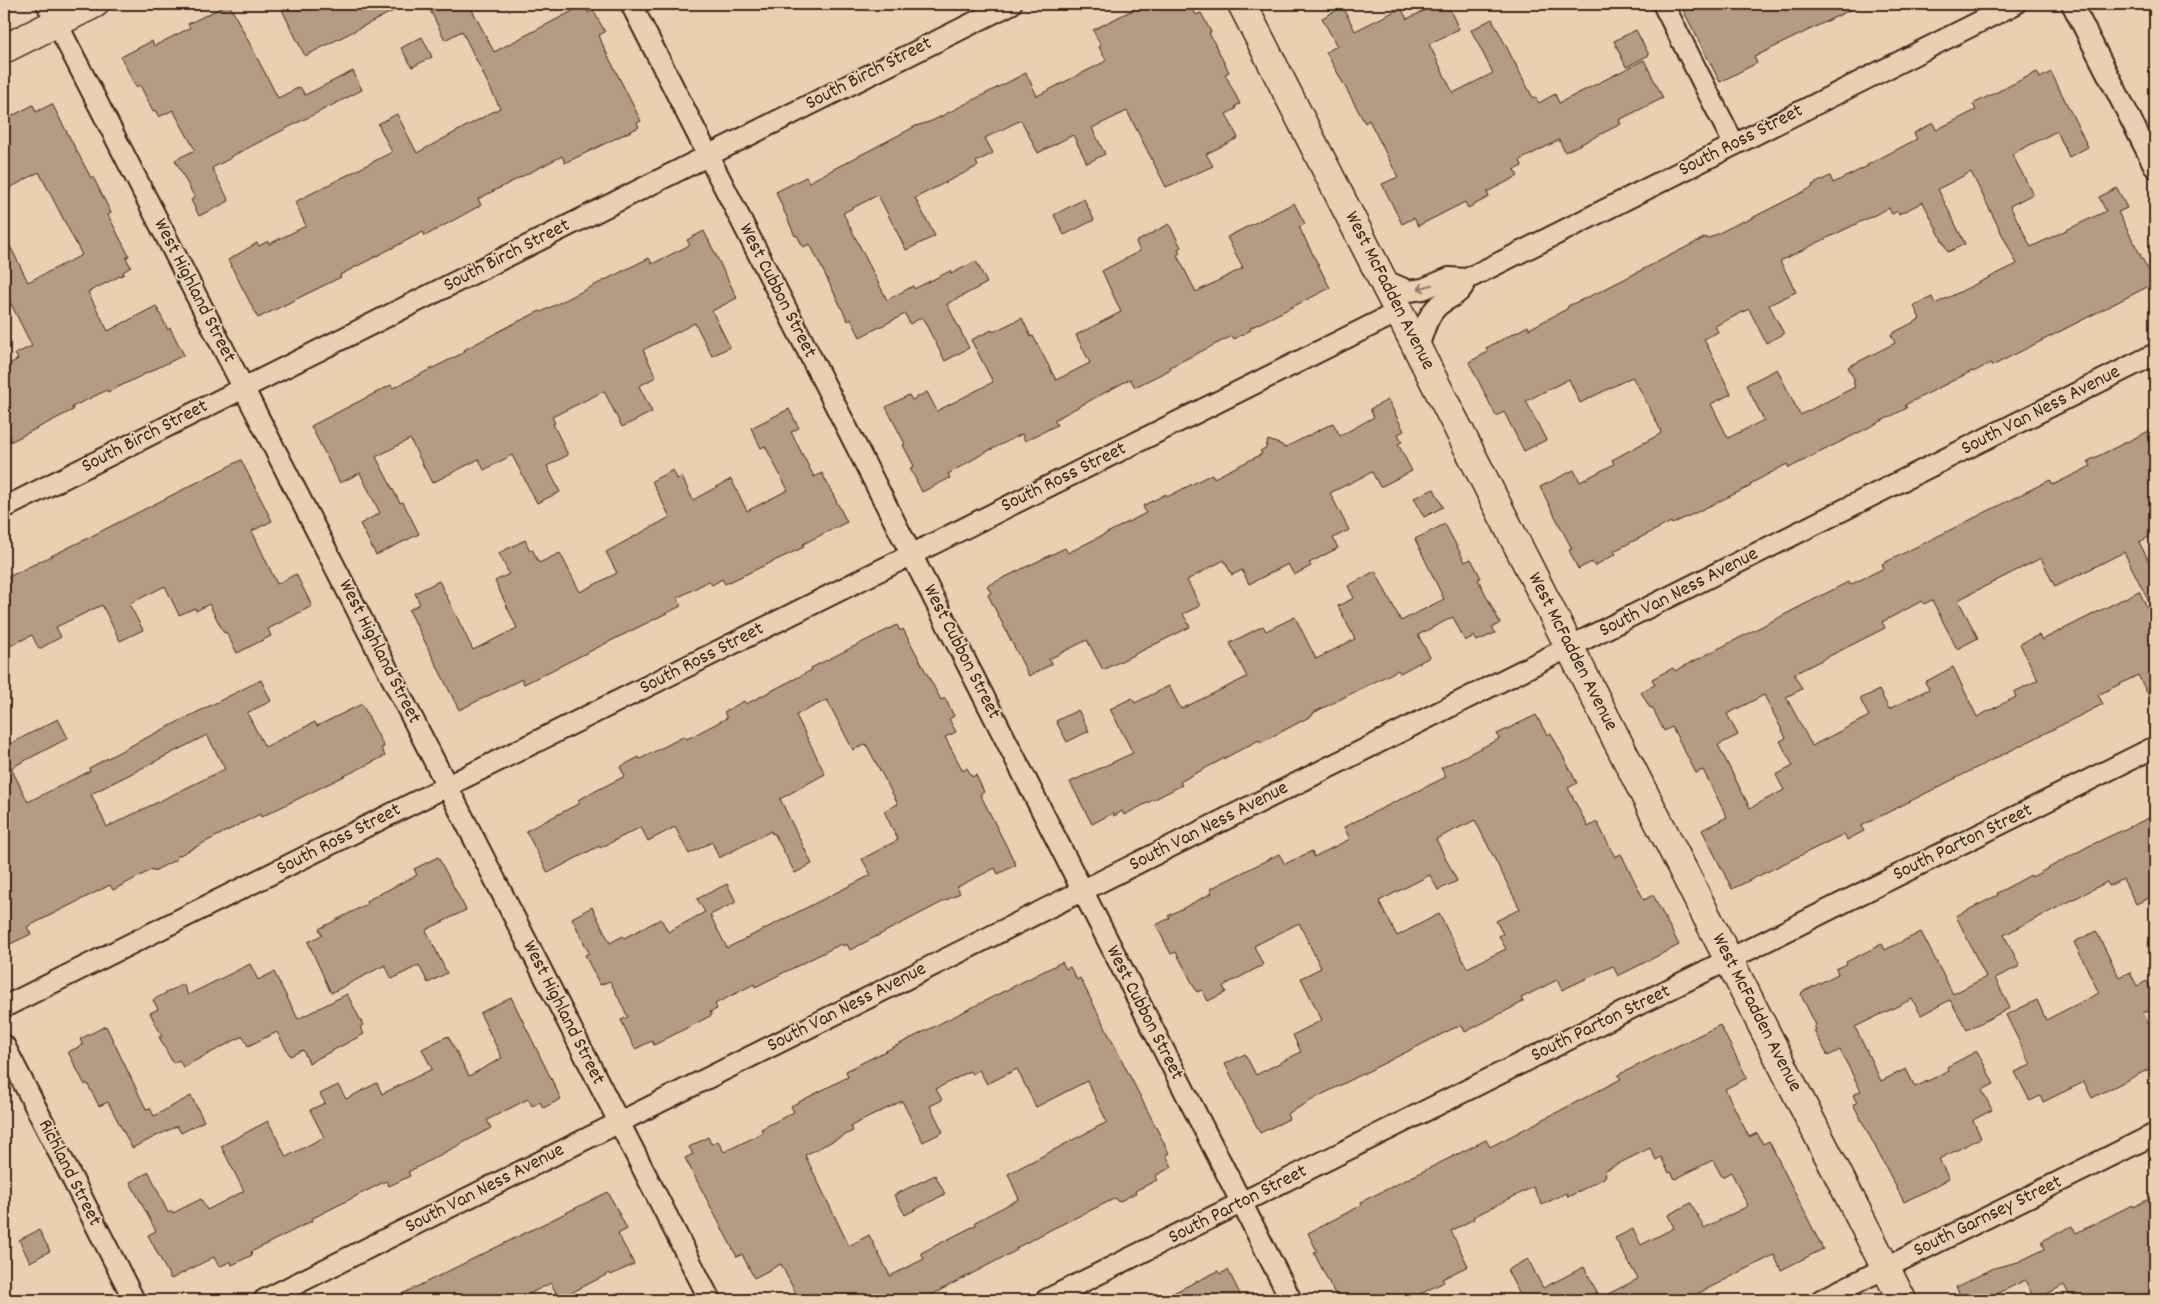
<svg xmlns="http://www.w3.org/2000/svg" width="2159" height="1304" font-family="Dekko,sans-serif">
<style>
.building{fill:#b49c84;stroke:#3b2a1e;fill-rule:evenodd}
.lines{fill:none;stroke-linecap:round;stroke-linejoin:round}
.street-casing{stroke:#3b2a1e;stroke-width:24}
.secondary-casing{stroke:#3b2a1e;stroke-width:31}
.street{stroke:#eacfb1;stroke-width:20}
.secondary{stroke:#eacfb1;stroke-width:28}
.oneway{stroke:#927c68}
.labels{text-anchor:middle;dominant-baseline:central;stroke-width:4;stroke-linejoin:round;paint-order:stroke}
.street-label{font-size:20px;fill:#3b2a1e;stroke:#eacfb1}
</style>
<rect width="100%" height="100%" fill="#eacfb1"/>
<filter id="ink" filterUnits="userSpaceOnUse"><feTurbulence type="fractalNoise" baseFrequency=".02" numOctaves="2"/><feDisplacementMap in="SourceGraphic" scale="10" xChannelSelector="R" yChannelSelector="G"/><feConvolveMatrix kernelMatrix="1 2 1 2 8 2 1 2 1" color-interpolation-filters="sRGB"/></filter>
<g filter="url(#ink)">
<g class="building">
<path d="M229,4L278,98L300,87L305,95L353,71L362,90L230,157L231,158L212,168L229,201L199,216L191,200L195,198L175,160L195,150L173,110L159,117L155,110L153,111L140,85L136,87L121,57L152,41L154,46L190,28L188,24Z"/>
<path d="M279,4H407L305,56Z"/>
<path d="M427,4H469L494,52L584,5L588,13L593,10L605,32L599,35L604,48L641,121L637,123L639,127L565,163L562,156L478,199L481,205L443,226L425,236L423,232L340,275L341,277L258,318L228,260L257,243L259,246L268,241L269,244L306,226L295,202L392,152L378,124L397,114L417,153L500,108L462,31L445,40Z"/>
<path d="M1144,4H1190L1196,15L1201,13L1211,32L1209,33L1229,72L1225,74L1240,104L1235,106L1236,109L1226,114L1238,138L1206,154L1213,166L1166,187L1127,111L1092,128L1105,154L1087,163L1073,135L1038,153L1021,120L985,138L993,153L976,162L978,166L915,198L935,236L906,250L878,195L843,213L887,300L913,286L914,289L950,271L951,274L976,261L987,283L947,304L969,348L945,361L922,317L910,324L905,314L860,337L851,319L848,321L810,244L803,247L797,235L795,236L776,192L806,177L809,182L916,126L932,121L1026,73L1037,96L1104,62L1106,60L1099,47L1101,46L1093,30Z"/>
<path d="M1438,4H1447L1459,29L1429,44L1453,93L1493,73L1471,30L1492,19L1533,98L1535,97L1539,103L1555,94L1559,103L1644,60L1663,98L1619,120L1621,124L1565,152L1559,140L1520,160L1522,166L1514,170L1518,176L1487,192L1489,197L1468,208L1465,202L1418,226L1414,218L1402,224L1382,184L1398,177L1369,120L1365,123L1326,52L1337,46L1322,18L1343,7L1355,31L1401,8L1407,19Z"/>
<path d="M1680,4H1862L1754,57L1757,63L1720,82Z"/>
<path d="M1636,30L1649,55L1626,67L1614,41Z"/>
<path d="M422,37L432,57L412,67L401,48Z"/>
<path d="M2037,72L2040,78L2051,72L2088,147L2069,157L2057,131L2012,154L2033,194L2010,206L2031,247L2106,211L2099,197L2117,188L2127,208L2118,212L2155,283L1992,366L1991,363L1973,372L1972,371L1905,405L1907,408L1789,468L1787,464L1750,484L1751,486L1672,524L1671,522L1614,551L1616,554L1594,566L1592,562L1578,569L1569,550L1572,549L1540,487L1574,470L1580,482L1614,464L1612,460L1660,434L1661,431L1639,388L1632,377L1580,403L1569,379L1526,401L1546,440L1524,451L1504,412L1496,416L1469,362L1488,352L1486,348L1528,326L1529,329L1567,309L1568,306L1599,292L1706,237L1707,239L1743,221L1744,222L1813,187L1812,185L1830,176L1833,183L1868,166L1867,165L1917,139L1914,133L1933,123L1936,130L1976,110L1973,104ZM1971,172L2017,264L1935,304L1932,297L1914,306L1920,319L1891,334L1895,343L1848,367L1855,381L1853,382L1855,387L1800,415L1777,369L1746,385L1764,420L1728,438L1711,404L1731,394L1704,339L1718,332L1715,326L1749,309L1766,343L1784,334L1769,305L1796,292L1780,261L1889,208L1892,214L1898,211L1899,214L1923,202L1948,252L1965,244L1938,189Z"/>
<path d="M52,104L91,178L93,177L111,213L108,215L129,256L126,258L131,267L123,272L124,274L88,292L108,331L156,306L168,330L170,328L184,355L108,392L107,390L72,407L73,410L4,445V367L18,359L15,354L32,346L4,290V234L28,282L82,255L39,172L4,191V120L33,105L36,112Z"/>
<path d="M1084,199L1094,220L1064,235L1054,215Z"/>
<path d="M1294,203L1305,224L1299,227L1330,288L1250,328L1251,330L1234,339L1232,336L1170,367L1171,369L1135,387L1130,379L1054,420L1057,425L1025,441L1022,434L984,453L948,474L950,478L922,492L910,468L914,466L903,445L905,444L886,407L909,395L912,400L927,392L937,411L993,382L971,340L992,330L993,332L1022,318L1031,337L1033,336L1056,380L1090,363L1076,335L1121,312L1102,271L1140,251L1136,242L1169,224L1181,247L1178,249L1180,253L1177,255L1196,292L1243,268L1227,237Z"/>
<path d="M704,231L737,298L712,311L730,347L712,356L695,323L643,350L656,377L639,386L652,412L622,427L604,391L552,417L555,423L553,424L568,455L547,466L560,492L537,503L512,455L484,470L479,459L432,483L410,439L376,457L400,503L403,502L419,534L376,555L360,524L380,513L360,473L340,483L311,426L391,385L393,388L465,352L464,350L513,324L540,311L541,312L649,258L652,264L690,245L687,240Z"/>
<path d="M1388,400L1404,431L1398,434L1402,442L1398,444L1412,471L1380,487L1372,472L1330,493L1349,530L1333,538L1338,548L1309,563L1311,566L1294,575L1288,564L1249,584L1242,570L1232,575L1224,560L1187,580L1200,606L1183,614L1190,627L1103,670L1087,640L1049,659L1052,664L1029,676L988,595L991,593L987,586L1065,548L1068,553L1146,513L1143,506L1166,494L1167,497L1212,474L1214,478L1262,454L1260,451L1266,448L1268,440L1282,445L1284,448L1333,423L1340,436L1374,417L1370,409Z"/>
<path d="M789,409L799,428L791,432L814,477L822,473L847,522L803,544L804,547L725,584L722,579L712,585L709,581L677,598L681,606L524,684L522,679L459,710L409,610L420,604L415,593L439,581L473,650L517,628L495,581L509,574L499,553L525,540L530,551L532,549L539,563L560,553L580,592L617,573L606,552L670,517L652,481L673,470L677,479L682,477L693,500L731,479L747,511L788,490L765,446L761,448L751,428Z"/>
<path d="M2155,428V534L2139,542L2155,573V614L2124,552L2055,587L2041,558L1958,600L1978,638L1957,649L1932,600L1924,604L1922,601L1882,622L1885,628L1794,674L1802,689L1786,697L1812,746L1869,716L1860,699L1879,690L1889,709L1929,689L1925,682L1953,667L1977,717L2016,697L2014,692L2038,680L2020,644L2039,635L2042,640L2139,591L2155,623V708L2138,675L2098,695L2103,704L1861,826L1864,831L1847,840L1844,834L1732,889L1702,830L1727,817L1703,770L1696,773L1672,727L1664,731L1652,707L1650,708L1641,692L1655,685L1652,679L1673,668L1675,671L1848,582L1850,585L1884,568L1882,564L2050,480L2053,485L2091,466L2088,461ZM1764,695L1786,738L1780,741L1793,766L1776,775L1784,790L1750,808L1718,745L1738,735L1727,714Z"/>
<path d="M241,460L272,521L252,531L277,584L296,574L312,606L268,629L271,636L237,653L226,632L224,633L209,604L196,611L195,608L179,615L165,586L129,604L143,630L120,641L102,605L56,627L61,637L39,649L32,635L4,649V579L86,539Z"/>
<path d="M1434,489L1443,507L1424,517L1414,498Z"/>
<path d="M1445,524L1465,562L1471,559L1481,578L1478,579L1500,623L1492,628L1495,633L1477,641L1474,636L1465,641L1453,617L1418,635L1430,657L1400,673L1398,670L1313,713V715L1260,743L1259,740L1187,778L1180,782L1182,785L1124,815L1122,811L1114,816L1113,813L1092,824L1070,782L1133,753L1110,709L1132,698L1135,703L1169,686L1181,709L1206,697L1247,677L1230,643L1263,626L1266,631L1295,617L1316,659L1355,639L1338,606L1354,598L1348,586L1375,571L1401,621L1444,599L1415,539Z"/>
<path d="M897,625L900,631L903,629L941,700L945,698L954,716L949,719L956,732L945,737L963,771L967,768L972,777L976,775L984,792L980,794L1016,865L998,874L995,868L957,887L960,893L850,950L847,944L843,946L841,944L755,987L754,984L715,1004L717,1009L710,1012L712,1015L654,1045L652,1041L635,1049L621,1020L628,1017L610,981L600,985L585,955L589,953L572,918L592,907L610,943L623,936L624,938L661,919L668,932L705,912L697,899L727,884L736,902L710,915L727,948L871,875L862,859L898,840L884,811L898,804L866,744L853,750L827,700L796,715L825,774L780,799L812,864L795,873L774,833L772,834L771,831L719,858L712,842L689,854L675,827L648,841L641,827L600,848L599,846L548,873L526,831L580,803L578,800L625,776L620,767L639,757L640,759L685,736L687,739L727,718L724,712L744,701L746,704L812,670L811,668Z"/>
<path d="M261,680L271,701L247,713L265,747L315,722L317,726L362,704L384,747L381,748L385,756L261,817L260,814L176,857L177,859L154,871L153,869L113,890L110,885L27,927L31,934L4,947V747L58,719L68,738L11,768L28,802L90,771L89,768L140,741ZM207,735L225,769L107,827L91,794Z"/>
<path d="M1078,710L1089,731L1067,742L1056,721Z"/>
<path d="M1536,715L1547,735L1551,733L1577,783L1568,788L1588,827L1597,822L1615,857L1621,854L1644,900L1653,895L1679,945L1618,976L1613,966L1562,990L1557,980L1521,998L1523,1002L1465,1032L1462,1025L1450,1030L1321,1095L1287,1114L1289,1119L1260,1133L1225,1064L1245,1054L1256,1075L1301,1052L1293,1035L1322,1020L1301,978L1321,968L1299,923L1254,946L1263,965L1223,986L1226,992L1208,1001L1202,990L1197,992L1176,952L1171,954L1156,925L1170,918L1168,916L1212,893L1210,889L1279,854L1285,864L1312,851L1314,857L1350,839L1344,827L1446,777L1441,768L1499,739L1497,734ZM1475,820L1520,909L1496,921L1503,934L1499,936L1506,949L1467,968L1439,914L1397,936L1379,901L1430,875L1438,890L1457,881L1436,839Z"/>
<path d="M2155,815V895L2136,904L2123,879L2109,886L2107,882L2004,935L2020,966L1995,978L2010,1008L1967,1030L1950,1000L1921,1015L1912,999L1855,1027L1881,1081L1906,1069L1915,1087L1949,1071L1947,1067L1977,1051L1994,1084L1982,1090L1992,1110L1973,1120L1981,1138L1939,1159L1949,1179L1904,1202L1853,1104L1857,1103L1853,1095L1861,1091L1840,1050L1828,1056L1814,1031L1816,1030L1814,1026L1816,1025L1801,995L1802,992L1838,974L1836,969L1847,964L1846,962L1882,944L1885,950L1921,932L1953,994L1986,977L1956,916L1998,895L1997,893L2031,875L2032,877L2089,846Z"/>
<path d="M438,857L466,910L426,930L447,973L428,983L419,965L392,979L385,965L331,993L308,942L322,935L319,929L367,904L366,901L417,875L414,869Z"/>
<path d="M2096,931L2119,977L2130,972L2137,986L2147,981L2149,986L2155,983V1007L2143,1013L2155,1036V1066L2092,1098L2084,1082L2043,1102L2040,1096L2030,1101L2015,1072L2031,1065L2006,1015L2037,1000L2046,1020L2099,993L2074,942Z"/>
<path d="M1062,962L1066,969L1070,967L1077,980L1080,978L1169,1153L1166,1155L1172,1167L1155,1176L1157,1180L1135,1191L1136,1193L1118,1202L1116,1198L1052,1229L1016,1248L1017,1250L933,1294L936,1300H799L781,1264L754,1278L742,1254L737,1257L685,1158L693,1154L689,1147L708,1137L711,1144L718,1141L724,1152L763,1133L761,1129L794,1112L791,1106L848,1077L846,1071ZM1017,1069L1036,1107L1087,1081L1107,1122L1008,1174L1019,1199L975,1222L976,1225L921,1253L924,1259L890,1276L869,1235L849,1246L805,1155L853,1131L851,1126L902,1101L923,1142L943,1132L930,1106L942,1100L936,1089L970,1071L972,1074L979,1070L987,1084Z"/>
<path d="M250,964L258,980L274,972L298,1019L347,994L363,1025L360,1027L364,1034L309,1063L303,1050L290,1056L277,1032L248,1046L243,1036L183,1067L179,1060L173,1063L159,1037L162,1036L150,1013L158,1009L153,1000L183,984L188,995Z"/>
<path d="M511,997L561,1099L543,1108L540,1102L532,1106L528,1099L487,1120L491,1128L408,1172L410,1176L389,1186L386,1181L311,1219L312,1221L251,1252L252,1255L232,1265L231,1261L219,1267L214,1257L171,1279L148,1235L156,1231L130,1182L149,1172L168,1213L172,1211L173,1213L201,1199L207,1210L244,1191L221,1146L268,1121L286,1157L324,1137L310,1110L325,1103L320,1094L338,1085L346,1099L377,1083L382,1094L432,1069L422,1049L448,1036L469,1076L502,1058L480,1013Z"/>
<path d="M1720,1025L1747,1078L1725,1089L1749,1137L1757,1133L1763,1144L1769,1141L1823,1249L1781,1270L1774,1255L1695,1295L1698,1300H1519L1522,1299L1507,1270L1528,1259L1543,1288L1584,1267L1600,1298L1638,1279L1615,1238L1633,1229L1641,1245L1674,1228L1668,1215L1691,1203L1704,1228L1748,1206L1731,1172L1722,1177L1713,1160L1675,1179L1671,1172L1669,1173L1661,1157L1656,1160L1650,1148L1604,1171L1606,1175L1604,1178L1568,1197L1566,1193L1542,1205L1533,1187L1473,1217L1474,1219L1451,1231L1468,1266L1442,1279L1444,1282L1408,1300H1338L1314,1253L1317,1251L1308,1233L1362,1205L1361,1202L1486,1140L1490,1147L1621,1079L1618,1075Z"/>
<path d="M106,1026L146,1109L150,1108L154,1116L191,1096L204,1121L181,1133L177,1126L132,1148L108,1102L99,1106L87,1083L85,1085L68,1052L83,1045L80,1039Z"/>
<path d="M935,1175L945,1194L905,1215L894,1195Z"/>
<path d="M608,1192L627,1229L618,1234L634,1264L611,1275L610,1273L559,1299L551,1283L517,1300H390Z"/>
<path d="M2155,1196V1300H2072L2064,1285L2035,1300L2025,1280L1985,1300H1963L1956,1287L1994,1268L2018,1262L2045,1249L2042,1241L2072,1226L2076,1233L2132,1205L2133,1207Z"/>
<path d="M39,1230L50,1251L30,1262L19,1240Z"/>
<path d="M1228,1270L1243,1300H1159L1218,1271L1220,1274Z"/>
</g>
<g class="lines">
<g class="street-casing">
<g id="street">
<path d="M47,4L710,1300"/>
<path d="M631,4L1291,1300"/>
<path d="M1663,4L1734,144"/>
<path d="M2072,4L2155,167"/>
<path d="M1383,280L1409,291L1423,289L1449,278L1467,279L2015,4"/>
<path d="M1418,348C1423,333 1427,315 1439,305C1453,294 1458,298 1467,279"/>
<path d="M4,508L1011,4"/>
<path d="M4,1007L1400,311"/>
<path d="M4,1045L134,1300"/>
<path d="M264,1300L2155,354"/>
<path d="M1046,1300L2155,747"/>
<path d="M1821,1300L2155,1134"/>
</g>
</g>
<g class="secondary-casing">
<g id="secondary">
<path d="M1242,4L1902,1300"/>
<path d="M4,49L94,4"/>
</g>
</g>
<use href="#street" class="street"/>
<use href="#secondary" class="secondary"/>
</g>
<defs><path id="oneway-shaft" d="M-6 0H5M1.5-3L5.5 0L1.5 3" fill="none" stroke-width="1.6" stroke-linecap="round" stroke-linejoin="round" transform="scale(1.25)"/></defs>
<use class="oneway" href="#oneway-shaft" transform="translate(1425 287) rotate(163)"/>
</g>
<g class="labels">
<g class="street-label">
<text transform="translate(869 74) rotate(-27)">South Birch Street</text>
<text transform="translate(1741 141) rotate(-27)">South Ross Street</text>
<text transform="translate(507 256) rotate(-27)">South Birch Street</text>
<text transform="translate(194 291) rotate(63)">West Highland Street</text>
<text transform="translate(777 291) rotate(63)">West Cubbon Street</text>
<text transform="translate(1389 291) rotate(63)">West McFadden Avenue</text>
<text transform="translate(2041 411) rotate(-27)">South Van Ness Avenue</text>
<text transform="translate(145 437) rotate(-27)">South Birch Street</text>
<text transform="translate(1064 478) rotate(-26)">South Ross Street</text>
<text transform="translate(1679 593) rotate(-27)">South Van Ness Avenue</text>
<text transform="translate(379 652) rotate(63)">West Highland Street</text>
<text transform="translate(961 652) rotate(63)">West Cubbon Street</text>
<text transform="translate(1572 652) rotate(63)">West McFadden Avenue</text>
<text transform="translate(702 659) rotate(-27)">South Ross Street</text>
<text transform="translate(1209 827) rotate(-27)">South Van Ness Avenue</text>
<text transform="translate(339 840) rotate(-27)">South Ross Street</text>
<text transform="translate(1963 843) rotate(-26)">South Parton Street</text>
<text transform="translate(847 1008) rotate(-27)">South Van Ness Avenue</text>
<text transform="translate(563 1013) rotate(63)">West Highland Street</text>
<text transform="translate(1144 1013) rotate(63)">West Cubbon Street</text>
<text transform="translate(1756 1013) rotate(63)">West McFadden Avenue</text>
<text transform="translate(1601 1024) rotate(-26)">South Parton Street</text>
<text transform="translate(69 1173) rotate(63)">Richland Street</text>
<text transform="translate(485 1189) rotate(-27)">South Van Ness Avenue</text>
<text transform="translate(1238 1205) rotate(-27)">South Parton Street</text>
<text transform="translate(1988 1217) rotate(-26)">South Garnsey Street</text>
</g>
</g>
<rect width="2159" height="1304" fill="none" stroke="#eacfb1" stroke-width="20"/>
<rect x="10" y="10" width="2139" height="1284" fill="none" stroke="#3b2a1e" stroke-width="2" filter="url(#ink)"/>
</svg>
